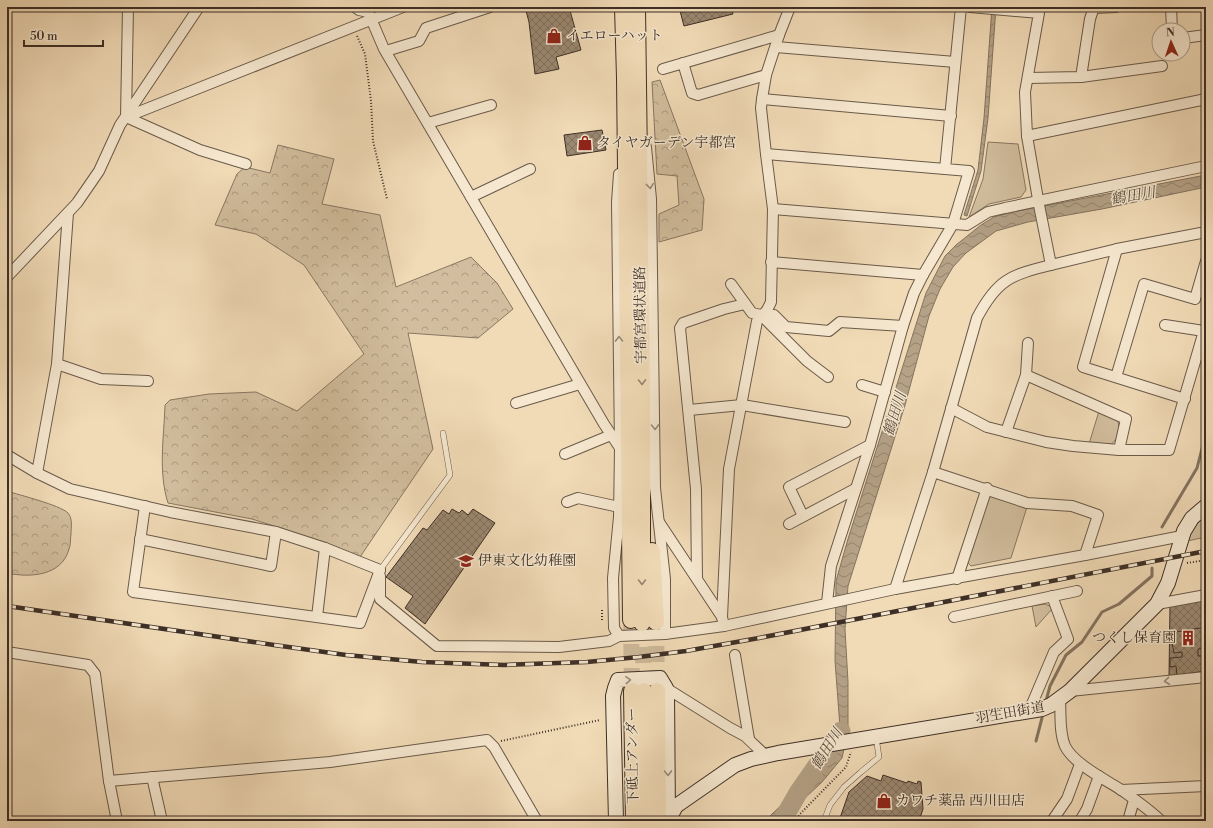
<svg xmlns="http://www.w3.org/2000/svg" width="1213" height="828" font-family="'Libre Bodoni','Noto Serif JP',serif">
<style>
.forest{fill:url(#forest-crowns);stroke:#887662}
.green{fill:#d2be9e;stroke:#887662}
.water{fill:url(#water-waves);stroke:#847360}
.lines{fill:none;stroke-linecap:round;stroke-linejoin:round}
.stream{stroke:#847360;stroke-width:3}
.river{stroke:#b4a186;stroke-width:19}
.building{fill:url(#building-cross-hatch);stroke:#3d2f26}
.primary-tunnel{stroke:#cdb99a;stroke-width:16;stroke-dasharray:16 8;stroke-linecap:butt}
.lane-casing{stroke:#6a5a4a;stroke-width:6}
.street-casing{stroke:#6a5a4a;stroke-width:12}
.secondary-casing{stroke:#3d2f26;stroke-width:16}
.primary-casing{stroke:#3d2f26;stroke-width:18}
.path{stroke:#3d2f26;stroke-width:2;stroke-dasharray:1 2;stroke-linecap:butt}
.lane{stroke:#f6e8d0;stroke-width:5}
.street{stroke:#f6e8d0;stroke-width:10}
.secondary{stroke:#f6e8d0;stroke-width:14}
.primary{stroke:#f1dbb7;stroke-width:16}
.rail-casing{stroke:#3d2f26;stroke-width:4.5}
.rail{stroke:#f6e8d0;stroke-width:3;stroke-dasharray:9;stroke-linecap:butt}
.oneway{stroke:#9a8c7b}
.oneway2{stroke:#97856e}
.labels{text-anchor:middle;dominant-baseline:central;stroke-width:3;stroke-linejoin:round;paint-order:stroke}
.poi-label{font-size:14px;fill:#3d2f26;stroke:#f6e8d0;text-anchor:start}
.street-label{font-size:14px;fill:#3d2f26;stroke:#f6e8d0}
.water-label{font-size:15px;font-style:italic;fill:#5b4c3e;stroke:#f6e8d0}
</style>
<defs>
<pattern id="forest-crowns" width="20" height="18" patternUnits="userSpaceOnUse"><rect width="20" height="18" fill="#d2be9e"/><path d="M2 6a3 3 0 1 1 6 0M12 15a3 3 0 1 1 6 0" fill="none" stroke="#ac9b81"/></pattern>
<pattern id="water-waves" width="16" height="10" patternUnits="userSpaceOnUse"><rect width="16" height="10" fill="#b4a186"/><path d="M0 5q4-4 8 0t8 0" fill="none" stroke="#94846d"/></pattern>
<pattern id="building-cross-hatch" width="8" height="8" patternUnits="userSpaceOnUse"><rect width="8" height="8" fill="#9b8871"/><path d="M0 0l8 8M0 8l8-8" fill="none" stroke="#80705d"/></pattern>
</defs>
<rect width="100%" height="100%" fill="#f1dbb7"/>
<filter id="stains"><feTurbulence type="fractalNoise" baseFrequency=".005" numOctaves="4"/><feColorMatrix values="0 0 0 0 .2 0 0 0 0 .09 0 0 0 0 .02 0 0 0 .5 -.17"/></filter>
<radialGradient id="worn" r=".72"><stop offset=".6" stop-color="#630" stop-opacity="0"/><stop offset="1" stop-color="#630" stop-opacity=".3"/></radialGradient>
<g class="forest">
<path d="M660,80L704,199L702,230L659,242V214L679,205L677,176L657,174L652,82Z"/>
<path d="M278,145L334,159L322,204L380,215L396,287L471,257L497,283L513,309L478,338L408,333L433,449L360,557L327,543L252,519L168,503C158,472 164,437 165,405L170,400L209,394L256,392L297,411L364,354L304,265L256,234L215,225L237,174L245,167L270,173Z"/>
<path d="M7,491C19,495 60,505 68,513C73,519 71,527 71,534C70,539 71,545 69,549C62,576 30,578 7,573Z"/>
</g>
<g class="green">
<path d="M988,142L1018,144L1026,190L1021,197L989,204L969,217L983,179Z"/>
<path d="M1099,411L1117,419C1121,429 1119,439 1110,445L1089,444Z"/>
<path d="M988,494L1027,507L1011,558L971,566L966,561Z"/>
<path d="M1205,516L1206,537L1187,541L1191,530Z"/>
<path d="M1045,604L1052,607V609L1036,627L1032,606Z"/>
</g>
<g class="water">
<path d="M992,7H996L988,118L981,171L967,216L964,215L978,170L984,118Z"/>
<path d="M1206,175V187L1102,209L1028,222L996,231L966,253L953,267L940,289L929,316L905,405L848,586L845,629L848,682V731L842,758L822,782L805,798L787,821H768L771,815L819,770L840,727L835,661L836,581L848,539L926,293L945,256L956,245L981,225L994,217L1013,212Z"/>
</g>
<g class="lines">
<g class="stream">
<path d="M1162,527L1197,468L1206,433"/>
<path d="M1046,701L1050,686L1066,655L1082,642L1102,612L1119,604L1152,576V568"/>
<path d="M1036,741L1042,718"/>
</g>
<path class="river" d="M782,821L798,793L841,731"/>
</g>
<g class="building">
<path d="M525,7H569L581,50L556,57L559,69L535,74L529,22Z"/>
<path d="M679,7H731L733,14L684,26Z"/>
<path d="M602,130L606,150L567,156L564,135Z"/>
<path d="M452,509L459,513L462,510L468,515L473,509L495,523L425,624L405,608L413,596L386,577L423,528L427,530L443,510L449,514Z"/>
<path d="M1206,599V671L1169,676L1170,605Z"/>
<path d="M1206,627V648L1198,649V656H1205L1206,671L1177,675L1176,666L1170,667V658L1182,657V652L1174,653L1170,633Z"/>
<path d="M883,775L907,783L908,781L917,784L918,781L921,782L923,809L919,821H839L849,792L867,776L881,781Z"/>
</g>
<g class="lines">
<g class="primary-tunnel">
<path d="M631,620L632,691"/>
<path d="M656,622L657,691"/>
<path d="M642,623L644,691"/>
</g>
<g class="lane-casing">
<g id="lane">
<path d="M380,570L450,475L443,433"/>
<path d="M824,821L830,805L844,787L861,772L879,757L876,737"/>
</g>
</g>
<g class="street-casing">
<g id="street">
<path d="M355,7L359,10L368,12"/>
<path d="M366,7L384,49L604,424L620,448"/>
<path d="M970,7L1039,13L1025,92L1027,136L1206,99"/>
<path d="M1171,7L1172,30"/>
<path d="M7,8L8,7"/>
<path d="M1094,8L1116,7"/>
<path d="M1183,38L1206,35"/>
<path d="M776,47L955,62"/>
<path d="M386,51L419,41L426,28L490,7"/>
<path d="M683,63L692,93L698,95L766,75"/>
<path d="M663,69L779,35"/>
<path d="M1081,77L1090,19L1094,7"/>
<path d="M1028,78L1081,77L1162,66"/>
<path d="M762,99L951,116"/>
<path d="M126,117L403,7"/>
<path d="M126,117L200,150L246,164"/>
<path d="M126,117L128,7"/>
<path d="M428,123L491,105"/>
<path d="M646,147L651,199L655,488L665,579V634"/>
<path d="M766,154L945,169"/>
<path d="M619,174L617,202L620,448L619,517L613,578L614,628L619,636L665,634L724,626L895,589L1085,555L1182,536"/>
<path d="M471,197L530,169"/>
<path d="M773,209L967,225L988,212L1005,208L1206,166"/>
<path d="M68,213L57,364L101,379L148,381"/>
<path d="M1117,249L1083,367L1185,399"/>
<path d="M771,262L923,275"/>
<path d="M1051,265L1117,249L1206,232"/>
<path d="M7,277L77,203L99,171L120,125L199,7"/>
<path d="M731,284L752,313L761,315H774L786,327L829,331L840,322L903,326"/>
<path d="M761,315L807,361L828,377"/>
<path d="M1026,375L1028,343"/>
<path d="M1116,377L1144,284L1195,299L1206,261"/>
<path d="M862,385L885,392"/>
<path d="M516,403L580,384"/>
<path d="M951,408L987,427L1046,442L1073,446L1119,450H1169L1204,331L1165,325"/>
<path d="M689,410L742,405L845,422"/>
<path d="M1006,432L1026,375L1126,419L1119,450"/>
<path d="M565,454L611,435"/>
<path d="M7,455L37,473L57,364"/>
<path d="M933,472L1027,503L1072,506L1098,515L1085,555"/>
<path d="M37,473L70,489L170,512L276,532L325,548L380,570"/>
<path d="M567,502L578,498L619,507"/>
<path d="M145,506L133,592L360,623L380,570"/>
<path d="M803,516L789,487L870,445"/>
<path d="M659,522L722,617"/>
<path d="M789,524L855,489"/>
<path d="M140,539L271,566L276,532"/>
<path d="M380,576V599L437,646L559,647L609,641L619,636"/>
<path d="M697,578L696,489L680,328L683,323L724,309L745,304"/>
<path d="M957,579L987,488"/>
<path d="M895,589L933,472L977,318C997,280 1010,275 1051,265L1039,205L1027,136"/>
<path d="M827,603L831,566L870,445L903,326L914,293L923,275L953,224L969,171L945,169L961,7"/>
<path d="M1157,604L1206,595"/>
<path d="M317,617L325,548"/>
<path d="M954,617L1077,591"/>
<path d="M724,626L722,617L729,469L757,321L767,310L771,302L773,209L766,154L761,108L762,99L766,75L779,35L790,7"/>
<path d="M7,652L88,665L95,674L109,781L117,821"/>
<path d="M735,655L749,739"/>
<path d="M666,688L730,728L745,736L765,755"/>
<path d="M1070,691L1206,677"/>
<path d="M1060,700C1061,714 1059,732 1065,746C1073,763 1104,779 1120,789C1134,799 1149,809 1161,821"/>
<path d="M1029,711L1054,652L1068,639L1052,596"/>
<path d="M152,777L162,821"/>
<path d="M109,781L330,762L487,740L494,747L537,821"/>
<path d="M1121,790L1206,786"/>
<path d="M1052,821L1067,799L1080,764"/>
<path d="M1080,821L1087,809L1099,776"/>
<path d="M1128,821L1134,800"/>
</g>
</g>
<g class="secondary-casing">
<g id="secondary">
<path d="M616,821L613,696L615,688L618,680L660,678L666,688L667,693L668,818"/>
<path d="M668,821L676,806L735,765L751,759L778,753L1042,709L1051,705L1070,691L1157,604L1168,583L1184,531L1192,518L1206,506"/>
</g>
</g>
<g class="primary-casing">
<g id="primary">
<path d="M623,7L625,78L631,620"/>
<path d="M637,7L642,397V623"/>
<path d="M652,551L656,622"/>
<path d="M632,691L634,821"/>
<path d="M644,691L646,821"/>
<path d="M657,691L658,821"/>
</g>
</g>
<g class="path">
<path d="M357,36L365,54L371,101L373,141L387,199"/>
<path d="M1187,563L1206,560"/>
<path d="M602,620V609"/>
<path d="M501,741L600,720"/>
<path d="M795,821L800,814L846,767L851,752"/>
</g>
<use href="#lane" class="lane"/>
<use href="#street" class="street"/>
<use href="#secondary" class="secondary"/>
<use href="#primary" class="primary"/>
<g class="rail-casing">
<path id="rail" d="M7,606L274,645L346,655L422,662L504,665L587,662L639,657L686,651L759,638L1206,551"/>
</g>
<use href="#rail" class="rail"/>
</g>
<defs><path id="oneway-chevron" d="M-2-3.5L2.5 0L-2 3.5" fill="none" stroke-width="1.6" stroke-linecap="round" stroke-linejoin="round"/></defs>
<g class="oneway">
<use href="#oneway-chevron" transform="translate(650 186) rotate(84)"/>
<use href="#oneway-chevron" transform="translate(619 339) rotate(-91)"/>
<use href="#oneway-chevron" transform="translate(655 427) rotate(89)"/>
<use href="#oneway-chevron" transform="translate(628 680) rotate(-3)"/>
<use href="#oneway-chevron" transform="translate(1167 681) rotate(174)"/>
<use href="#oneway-chevron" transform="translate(668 773) rotate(89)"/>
</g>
<g class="oneway2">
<use href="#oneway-chevron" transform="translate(642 382) rotate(89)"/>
<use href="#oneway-chevron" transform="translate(642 582) rotate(90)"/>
</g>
<defs>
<g id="shop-bare" transform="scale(1.2)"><path d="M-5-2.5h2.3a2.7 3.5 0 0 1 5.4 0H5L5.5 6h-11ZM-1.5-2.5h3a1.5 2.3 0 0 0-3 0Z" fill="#8f2418" stroke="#f6e8d0" stroke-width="2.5" paint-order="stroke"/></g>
<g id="school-bare" transform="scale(1.2)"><path d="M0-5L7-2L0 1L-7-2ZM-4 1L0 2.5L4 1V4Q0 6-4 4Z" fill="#8f2418" stroke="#f6e8d0" stroke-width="2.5" paint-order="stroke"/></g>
<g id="building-bare" transform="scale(1.2)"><path d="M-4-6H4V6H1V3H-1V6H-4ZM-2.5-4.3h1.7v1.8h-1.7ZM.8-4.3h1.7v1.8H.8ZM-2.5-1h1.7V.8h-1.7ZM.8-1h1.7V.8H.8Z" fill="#8f2418" stroke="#f6e8d0" stroke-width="2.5" paint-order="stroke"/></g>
</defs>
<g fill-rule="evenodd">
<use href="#shop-bare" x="554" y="36"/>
<use href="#shop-bare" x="585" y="143"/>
<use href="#school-bare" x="466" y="561"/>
<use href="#building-bare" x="1188" y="638"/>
<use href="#shop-bare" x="884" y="801"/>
</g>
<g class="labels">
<g class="poi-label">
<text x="566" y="36">イエローハット</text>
<text x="597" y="143">タイヤガーデン宇都宮</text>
<text x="478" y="561">伊東文化幼稚園</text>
<text x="1176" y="638" text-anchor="end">つくし保育園</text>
<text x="896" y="801">カワチ薬品 西川田店</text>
</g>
<g class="street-label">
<text transform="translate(641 315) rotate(-91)">宇都宮環状道路</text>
<text transform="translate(1010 713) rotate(-10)">羽生田街道</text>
<text transform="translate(633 756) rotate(-91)">下砥上アンダー</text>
</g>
<g class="water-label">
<text transform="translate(1133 196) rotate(-10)">鶴田川</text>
<text transform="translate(895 414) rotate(-73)">鶴田川</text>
<text transform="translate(827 749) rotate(-58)">鶴田川</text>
</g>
</g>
<rect width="1213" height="828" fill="none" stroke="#f1dbb7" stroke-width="24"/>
<rect x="8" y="8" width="1197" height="812" fill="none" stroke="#3d2f26" stroke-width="2"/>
<rect x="12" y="12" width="1189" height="804" fill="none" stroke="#3d2f26"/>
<g transform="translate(1171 42) rotate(357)"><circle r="19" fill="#f6e8d0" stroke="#ac9e8c"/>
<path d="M0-3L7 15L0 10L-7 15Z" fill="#8f2418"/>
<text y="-6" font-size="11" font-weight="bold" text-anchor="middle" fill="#3d2f26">N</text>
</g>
<path d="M24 40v6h79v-6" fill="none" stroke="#3d2f26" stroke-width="2"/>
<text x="30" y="40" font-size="12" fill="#3d2f26" stroke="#f6e8d0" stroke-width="3" paint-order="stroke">50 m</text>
<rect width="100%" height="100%" filter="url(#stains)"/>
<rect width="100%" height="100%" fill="url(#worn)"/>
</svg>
